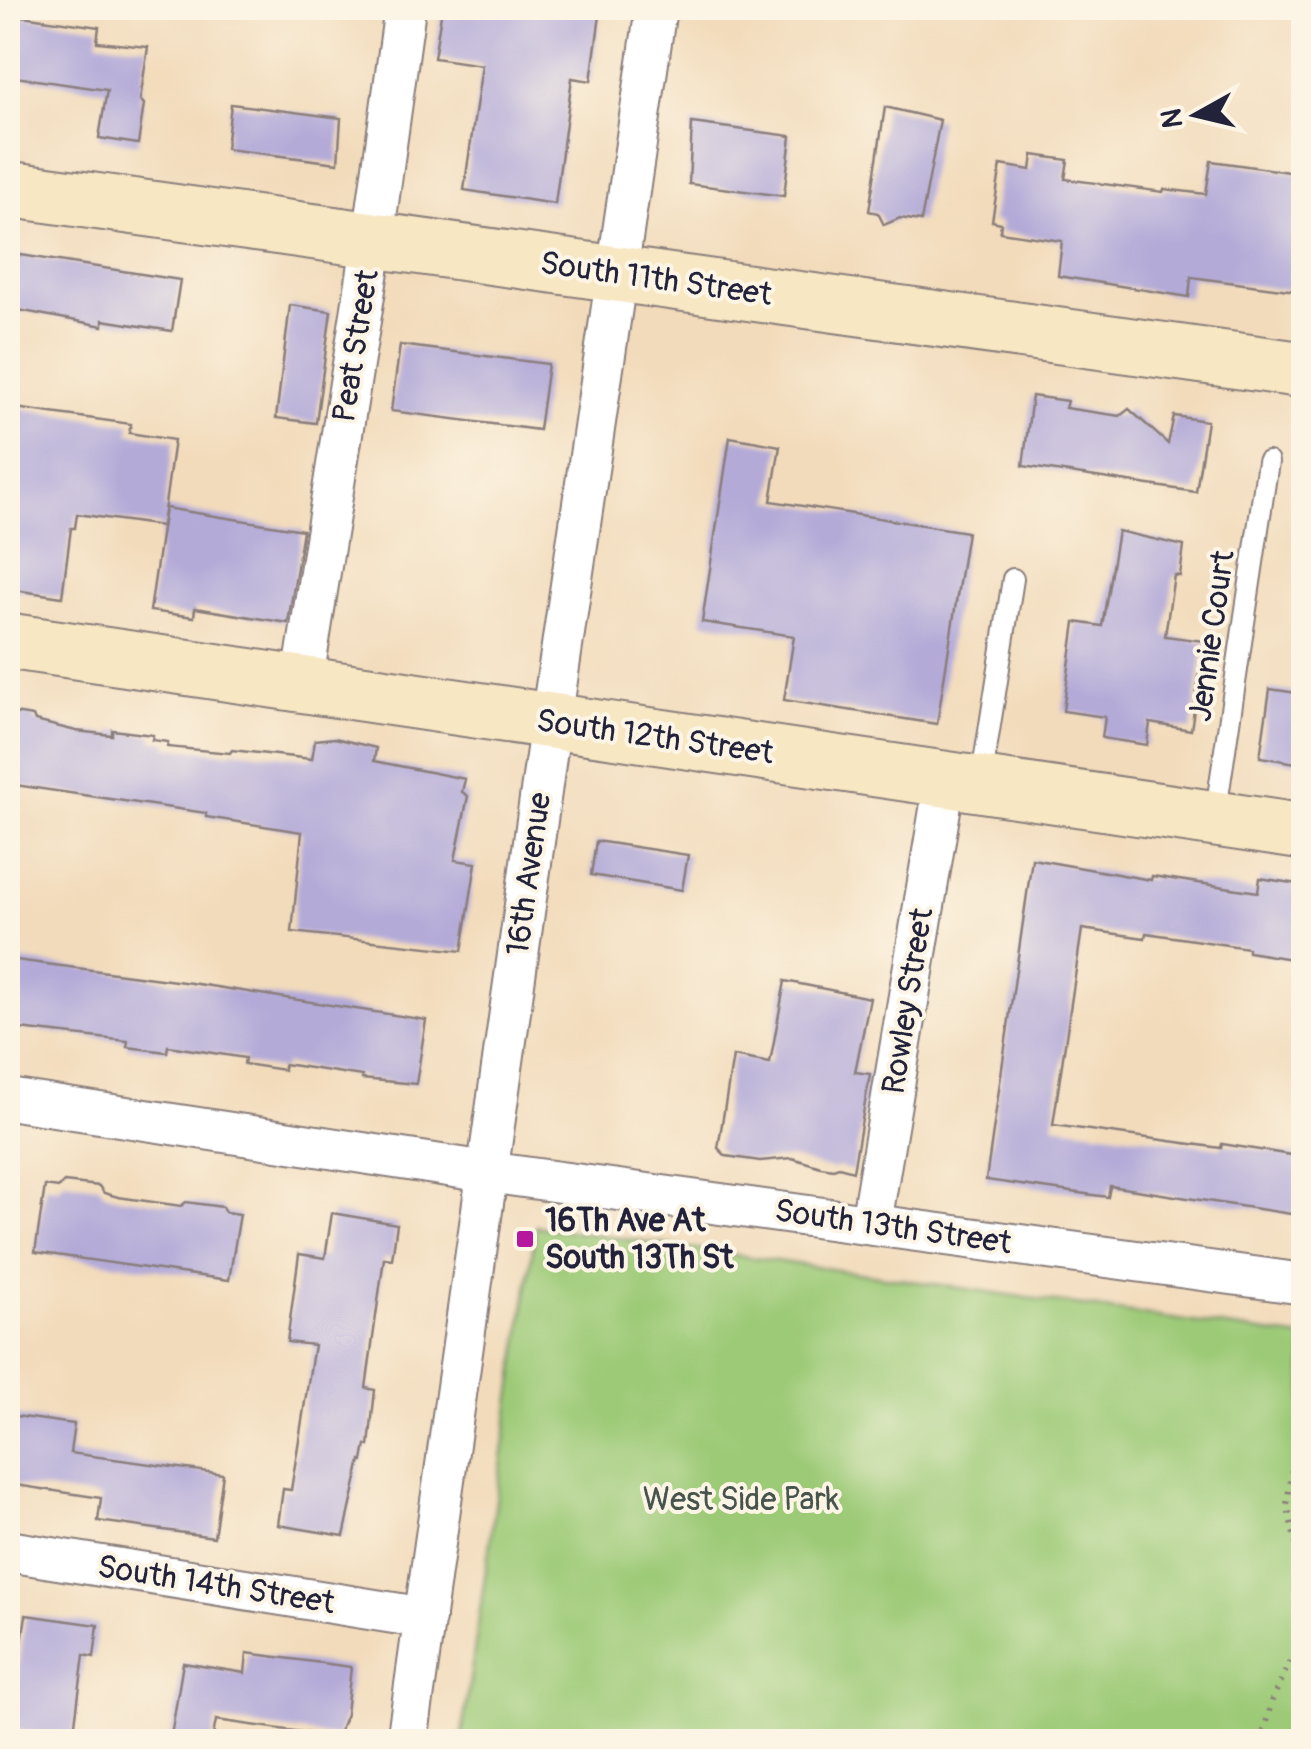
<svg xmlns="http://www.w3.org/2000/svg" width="1311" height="1749" font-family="Pangolin,sans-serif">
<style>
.green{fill:#9dca77;stroke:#607659;stroke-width:2.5}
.building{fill:#b3aad8}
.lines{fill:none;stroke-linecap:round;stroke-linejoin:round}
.lane-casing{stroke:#8a7e7b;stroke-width:24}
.street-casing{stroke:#8a7e7b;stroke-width:44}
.secondary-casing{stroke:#8a7e7b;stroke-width:59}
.path{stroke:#8a7e7b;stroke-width:6;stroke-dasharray:2.5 8;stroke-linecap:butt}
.lane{stroke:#fff;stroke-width:20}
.street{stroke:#fff;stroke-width:40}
.secondary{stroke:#f8e7c3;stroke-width:55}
.poi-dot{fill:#b5179e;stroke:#fcf5e5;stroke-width:4}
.labels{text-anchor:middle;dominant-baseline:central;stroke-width:8;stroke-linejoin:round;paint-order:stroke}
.street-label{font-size:32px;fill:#22223b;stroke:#fcf5e5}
.poi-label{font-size:32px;font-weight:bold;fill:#22223b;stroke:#fcf5e5;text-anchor:start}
.park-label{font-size:32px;fill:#47544d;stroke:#fcf5e5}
</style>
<rect width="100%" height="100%" fill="#fcf5e5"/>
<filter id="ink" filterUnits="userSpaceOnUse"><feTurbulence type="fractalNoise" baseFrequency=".01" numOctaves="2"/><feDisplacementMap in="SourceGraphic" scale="20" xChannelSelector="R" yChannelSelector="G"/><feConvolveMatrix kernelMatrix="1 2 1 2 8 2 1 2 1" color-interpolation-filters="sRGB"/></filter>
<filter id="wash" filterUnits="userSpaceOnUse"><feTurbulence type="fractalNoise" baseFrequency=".0048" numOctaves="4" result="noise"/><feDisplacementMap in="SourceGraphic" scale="40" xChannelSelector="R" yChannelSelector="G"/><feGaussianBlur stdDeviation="2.25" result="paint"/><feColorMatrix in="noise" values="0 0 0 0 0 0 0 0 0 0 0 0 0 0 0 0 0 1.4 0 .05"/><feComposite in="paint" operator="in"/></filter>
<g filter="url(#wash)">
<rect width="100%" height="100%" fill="#f2dbbb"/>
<path class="green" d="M536,1226L1303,1338V1741H461Z"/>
<g id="blocks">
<g class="building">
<path d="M442,8H601L591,81L572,78L555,204L464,190L482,65L434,58Z"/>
<path d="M8,14L99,27L97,42L148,47L140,100L144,104L138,144L99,138L107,90L8,76Z"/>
<path d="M231,104L341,118L338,163L226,149Z"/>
<path d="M885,107L940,120L921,221L900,218L884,225L878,213L869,211Z"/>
<path d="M692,123L791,136L784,196L689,184Z"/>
<path d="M1033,155L1068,160L1065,179L1163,192L1164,189L1206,194L1211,161L1304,174V292L1191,277L1189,297L1058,276L1062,241L1000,232L1001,223L992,221L1001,165L1031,170Z"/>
<path d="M8,253L180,280L172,331L103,320V326L8,308Z"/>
<path d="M290,305L331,311L316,423L276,418Z"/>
<path d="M400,345L548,364L539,430L391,411Z"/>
<path d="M1032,396L1067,401L1065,408L1120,416L1129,409L1168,444L1174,416L1207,421L1196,492L1023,466Z"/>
<path d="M8,407L131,424L129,433L174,440L162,526L77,514L75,528H71L62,597L8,589Z"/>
<path d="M730,437L780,446L771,501L967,532L937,724L784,700L794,636L702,622Z"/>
<path d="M165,508L303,530L288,623L195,608L194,617L150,611Z"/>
<path d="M1118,531L1184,546L1180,576L1174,575L1165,636L1204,641L1191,730L1150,723L1147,745L1102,738L1105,717L1063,711L1075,622L1102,626Z"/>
<path d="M1270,689L1304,694V758L1296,757V763L1260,757Z"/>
<path d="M8,712L33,716L35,721L76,731L112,735V730L153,735L152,740L168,742L167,747L230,753L232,750L312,759L315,740L335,738L376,748L374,761L465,779L462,792L468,796L455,860L476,863L462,951L292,932L302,832L206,817V813L8,784Z"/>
<path d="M596,841L688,855L682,890L591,875Z"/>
<path d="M1032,859L1151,880L1152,876L1258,892L1260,878L1304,885V961L1248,952V948L1146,933L1145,938L1082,929L1053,1125L1221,1148L1222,1144L1304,1157V1216L1110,1186L1108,1197L986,1180Z"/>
<path d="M8,959L191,983L426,1020L416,1084L362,1079V1076L284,1064V1070L244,1064L245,1058L168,1046L167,1052L127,1047L128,1041L11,1028L8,1024Z"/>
<path d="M785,981L870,998L855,1072L870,1074L853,1171L839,1167L833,1169L821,1167L792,1158L760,1161L726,1156L718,1148L733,1056L770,1063Z"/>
<path d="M64,1182L99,1186L104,1193L118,1197L181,1206L186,1202L222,1207L225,1212L240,1214L229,1280L35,1252L45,1186L58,1188Z"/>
<path d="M332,1213L397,1224L392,1259L384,1258L366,1388L375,1390L369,1446L366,1445L363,1461L361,1460L344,1536L278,1525L283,1489L291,1490L314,1345L287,1342L299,1254L325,1258Z"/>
<path d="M8,1415L74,1424L70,1453L223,1474L214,1537L98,1521L101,1498L9,1484Z"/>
<path d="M26,1615L98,1625L94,1657L84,1655L73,1739L9,1729Z"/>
<path d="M247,1653L351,1667L346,1714L337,1737L216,1720L212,1742H170L183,1663L245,1673Z"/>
</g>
</g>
</g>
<g filter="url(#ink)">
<use href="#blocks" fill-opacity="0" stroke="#8a7e7b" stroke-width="2.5"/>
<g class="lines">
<g class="lane-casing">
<g id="lane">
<path d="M981,782L1013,579"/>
<path d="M1215,817L1268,462"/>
</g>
</g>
<g class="street-casing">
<g id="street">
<path d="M302,685L373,239L405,8"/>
<path d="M8,1099L487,1172L1304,1284"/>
<path d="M871,1223L945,780"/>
<path d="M8,1551L425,1618"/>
<path d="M407,1742L551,721L656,8"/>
</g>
</g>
<g class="secondary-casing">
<g id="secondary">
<path d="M8,189L1304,370"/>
<path d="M8,641L1304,832"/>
</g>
</g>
<g class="path">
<path d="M1304,1387L1287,1504L1304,1579"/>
<path d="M1261,1742L1272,1700L1304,1631"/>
</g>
<use href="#lane" class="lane"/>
<use href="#street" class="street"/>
<use href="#secondary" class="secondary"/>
</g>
</g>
<rect class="poi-dot" x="515" y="1229" width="20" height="20" rx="5"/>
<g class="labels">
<g class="street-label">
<text transform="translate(656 279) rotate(8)">South 11th Street</text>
<text transform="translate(356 346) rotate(-81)">Peat Street</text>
<text transform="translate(1212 636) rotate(-82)">Jennie Court</text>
<text transform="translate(655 737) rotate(8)">South 12th Street</text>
<text transform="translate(529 874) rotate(-82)">16th Avenue</text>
<text transform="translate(908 1001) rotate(-81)">Rowley Street</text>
<text transform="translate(893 1227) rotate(8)">South 13th Street</text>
<text transform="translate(216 1585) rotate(9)">South 14th Street</text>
</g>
<g class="poi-label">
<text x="545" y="1221">16Th Ave At<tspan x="545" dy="37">South 13Th St</tspan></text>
</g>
<g class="park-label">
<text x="741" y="1500">West Side Park</text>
</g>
</g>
<rect width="1311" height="1749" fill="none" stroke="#fcf5e5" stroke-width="40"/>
<g transform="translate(1196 115) rotate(262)" stroke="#fcf5e5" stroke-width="8" paint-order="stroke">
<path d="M0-8L18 38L0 25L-18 38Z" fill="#22223b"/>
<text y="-15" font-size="28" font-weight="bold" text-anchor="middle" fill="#22223b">N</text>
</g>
</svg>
